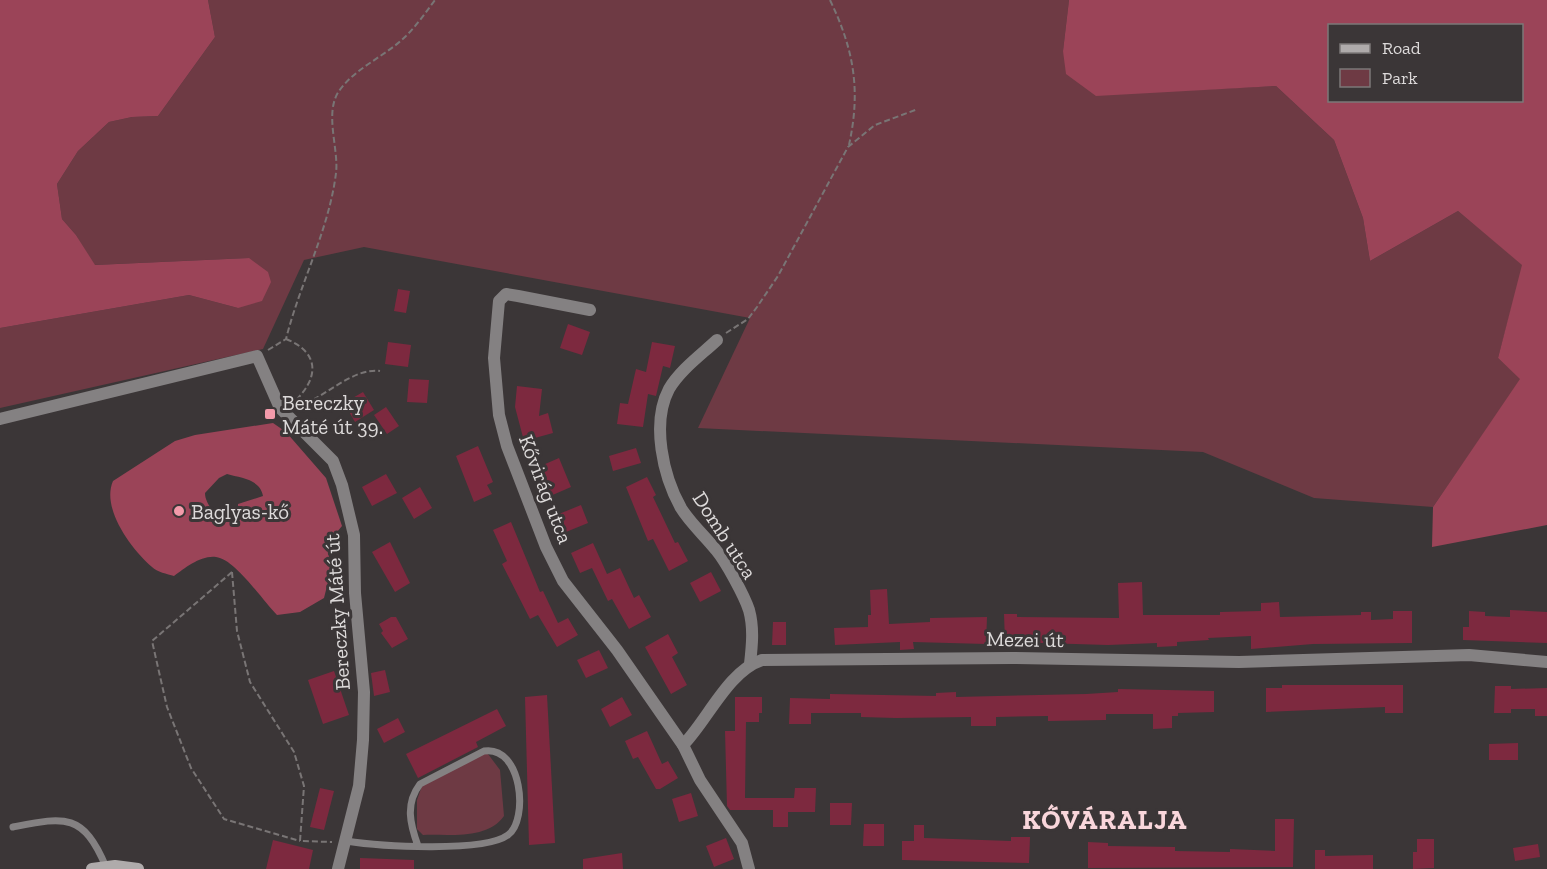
<svg xmlns="http://www.w3.org/2000/svg" width="1547" height="869" font-family="'Zilla Slab',serif">
<style>
.green{fill:#6e3a44}
.forest{fill:#9b4458;fill-rule:evenodd}
.building{fill:#7d293f}
.lines{fill:none;stroke-linecap:round;stroke-linejoin:round}
.path{stroke:#797575;stroke-width:2;stroke-dasharray:6 3;stroke-linecap:butt}
.service{stroke:#848182;stroke-width:7}
.minor{stroke:#848182;stroke-width:12}
.secondary{stroke:#afabab;stroke-width:12}
.poi-dot{fill:#f39aaa;stroke:#3b3637;stroke-width:2}
.labels{text-anchor:middle;dominant-baseline:central;stroke-width:6;stroke-linejoin:round;paint-order:stroke}
.poi-label{font-size:21px;fill:#dddada;stroke:#3b3637;text-anchor:start}
.street-label{font-size:21px;fill:#dddada;stroke:#3b3637}
.district-label{font-size:27px;font-weight:bold;letter-spacing:1.5px;fill:#f9d6db;stroke:#3b3637}
</style>
<rect width="100%" height="100%" fill="#3b3637"/>
<g class="green">
<path d="M208,0H1069L1063,51L1172,91L1276,86L1334,140L1363,218L1370,261L1458,211L1523,265L1498,358L1521,379L1433,507L1314,498L1203,452L698,428L750,318L364,247L304,260L263,349L0,408V328L189,295L238,308L249,258L94,265L76,235L62,219L57,184L78,151L109,122L132,117L158,116L215,37Z"/>
<path d="M475,754H488L500,770L504,816C487,840 450,834 423,835L417,829V800L423,783Z"/>
</g>
<g class="forest">
<path d="M0,0H208L215,37L158,116L132,117L109,122L78,151L57,184L62,219L76,235L95,265L249,258L268,272L271,282L262,301L238,308L189,295L0,328Z"/>
<path d="M1069,0H1547V525L1432,547L1433,507L1520,379L1498,358L1522,265L1458,211L1370,261L1363,218L1334,140L1276,86L1096,96L1066,74L1063,51ZM1330,26H1522V100H1330Z"/>
<path d="M273,423L286,432L326,478L342,526L327,544L331,570L324,598L300,612L277,615C263,601 235,559 216,557C201,555 185,568 174,576C167,574 157,572 152,567C131,549 101,508 113,481L175,441L195,435ZM227,474C241,478 260,479 263,496L238,504V511L226,520C216,516 205,504 205,493L219,478Z"/>
</g>
<g class="building">
<path d="M398,289L410,291L406,313L394,311Z"/>
<path d="M568,324L590,332L582,355L560,348Z"/>
<path d="M388,342L411,345L408,367L385,364Z"/>
<path d="M652,342L675,346L670,368L663,366L656,396L648,394L643,427L617,424L620,403L628,404L636,369L646,372Z"/>
<path d="M409,379L429,380L427,403L407,402Z"/>
<path d="M517,386L542,389L539,416L548,413L553,433L524,441L515,407Z"/>
<path d="M363,392L374,410L355,422L344,403Z"/>
<path d="M386,407L399,426L387,434L374,415Z"/>
<path d="M478,446L493,482L487,485L492,494L474,502L456,456Z"/>
<path d="M636,448L641,463L613,471L609,456Z"/>
<path d="M559,458L571,487L548,497L536,468Z"/>
<path d="M386,474L397,493L372,506L362,487Z"/>
<path d="M647,477L656,495L653,497L675,543L678,542L688,561L669,571L653,539L648,541L626,487Z"/>
<path d="M420,487L432,508L414,519L402,498Z"/>
<path d="M581,505L588,523L561,534L554,516Z"/>
<path d="M511,522L540,592L543,591L558,623L568,618L578,635L557,647L538,615L530,619L502,564L507,561L493,530Z"/>
<path d="M390,542L410,583L395,592L372,552Z"/>
<path d="M593,543L607,574L620,568L634,598L639,595L651,617L629,629L612,599L608,601L592,568L580,573L571,553Z"/>
<path d="M711,572L721,591L700,602L690,583Z"/>
<path d="M1142,582L1143,615H1220V612L1261,611V603L1279,602L1280,617L1361,615V612H1371V620L1393,619V611H1412V643L1313,644L1251,649V636L1208,638L1209,640L1177,642V646L1157,647V643L1108,645L1005,642L1004,614H1017V617L1119,618L1118,583Z"/>
<path d="M887,589L889,624L930,622V618L987,617L986,644L913,642L914,649L900,650V642L835,645L834,628L868,627V615H871L870,590Z"/>
<path d="M1510,610L1547,612V643L1463,640V627H1469V611L1485,612V616L1510,617Z"/>
<path d="M391,617H396L408,639L392,648L381,633L383,631L379,624Z"/>
<path d="M773,622H786V645H772Z"/>
<path d="M668,634L678,653L672,657L687,685L671,694L645,647Z"/>
<path d="M599,650L608,668L586,678L577,660Z"/>
<path d="M385,670L390,692L374,696L371,673Z"/>
<path d="M334,671L349,715L323,724L308,680Z"/>
<path d="M1282,685H1403V713H1385V707L1266,712V688H1282Z"/>
<path d="M1495,686H1511V689L1547,688V716H1535V709H1511V713H1494Z"/>
<path d="M1118,689L1214,691V712L1178,713V716H1172V728L1153,729V714H1106V720L1048,721V716L996,717V726H971V717L896,718L861,717V713H811V724H789L790,698L830,699V694L936,696V693L956,692V697L1086,694L1118,692Z"/>
<path d="M547,695L555,843L529,845L525,697Z"/>
<path d="M622,697L632,715L610,727L601,709Z"/>
<path d="M735,697H762V713H759V722H746L745,798H794L795,788H816L815,812H788V827H773V810H730L727,806L725,731H735Z"/>
<path d="M497,709L506,726L476,742L478,747L418,778L406,754Z"/>
<path d="M398,718L405,732L384,743L377,729Z"/>
<path d="M647,731L662,764L668,761L678,778L660,789H656L638,757L633,759L625,741Z"/>
<path d="M1518,743V760H1489V744Z"/>
<path d="M320,788L334,791L324,830L310,827Z"/>
<path d="M691,793L698,816L679,822L672,799Z"/>
<path d="M830,803H852L851,825H830Z"/>
<path d="M1275,819H1294L1293,867L1088,868V842L1108,843V846L1175,847V851L1230,852V849L1275,851Z"/>
<path d="M864,824H884V846H863Z"/>
<path d="M914,825H924V838L1011,841V837H1030L1029,863L902,860V841H914Z"/>
<path d="M726,838L734,859L714,867L706,846Z"/>
<path d="M1417,839H1434V868L1413,869V852H1417Z"/>
<path d="M273,840L313,850L309,869H266Z"/>
<path d="M1538,844L1540,857L1515,861L1513,848Z"/>
<path d="M1315,850H1325V856L1373,855V869H1315Z"/>
<path d="M622,853L623,869H583V859Z"/>
<path d="M360,858L414,860V869H360Z"/>
</g>
<g class="lines">
<g class="path">
<path d="M830,0C854,50 861,90 849,145"/>
<path d="M726,333L748,319L757,307L778,276L848,147L875,125L918,109"/>
<path d="M286,339C321,353 319,379 293,403"/>
<path d="M268,350L286,339C300,283 329,230 336,173C339,149 324,113 339,91C356,67 386,56 406,36C417,25 426,12 435,0"/>
<path d="M297,407C323,399 353,367 380,371"/>
<path d="M232,572L152,641L167,707L191,768L224,819L300,841"/>
<path d="M232,572L237,631L250,682L294,752L304,786L300,841L332,842"/>
</g>
<g class="service">
<path d="M13,827C64,817 83,812 106,867"/>
<path d="M346,841C377,846 484,853 508,835C529,820 522,745 484,751L420,784C405,804 410,824 418,846"/>
</g>
<g class="minor">
<path d="M590,310L518,296L506,294L499,301L494,358L499,415L507,446L546,547L563,581L617,650L683,745"/>
<path d="M717,340C701,355 680,370 669,389C651,423 663,476 681,508C690,523 705,536 716,550C726,562 744,595 749,610C754,628 752,646 750,664"/>
<path d="M0,419L257,356L280,408L333,461L342,485L354,535L355,593L364,692L363,740L359,786L338,869"/>
<path d="M749,869L742,843L700,780L683,745C707,721 728,671 762,660L1011,658L1239,662L1469,655L1547,662"/>
</g>
<path class="secondary" d="M92,869L115,866L138,869"/>
</g>
<g class="poi-dot">
<rect x="264" y="408" width="12" height="12" rx="3"/>
<circle cx="179" cy="511" r="6"/>
</g>
<g class="labels">
<g class="poi-label">
<text x="282" y="402">Bereczky<tspan x="282" dy="24">Máté út 39.</tspan></text>
<text x="191" y="511">Baglyas-kő</text>
</g>
<g class="street-label">
<text transform="translate(546 489) rotate(69)">Kővirág utca</text>
<text transform="translate(725 535) rotate(57)">Domb utca</text>
<text transform="translate(337 612) rotate(-94)">Bereczky Máté út</text>
<text transform="translate(1025 639) rotate(1)">Mezei út</text>
</g>
<g class="district-label">
<text x="1105" y="820">KŐVÁRALJA</text>
</g>
</g>
<rect x="1328" y="24" width="195" height="78" fill="#3b3637" stroke="#7c7878" stroke-width="1.5"/>
<rect x="1340" y="44" width="30" height="9" fill="#afabab" stroke="#7c7878" stroke-width="1.5"/>
<text x="1382" y="54" font-size="18" fill="#dddada">Road</text>
<rect x="1340" y="69" width="30" height="18" fill="#6e3a44" stroke="#7c7878" stroke-width="1.5"/>
<text x="1382" y="84" font-size="18" fill="#dddada">Park</text>
</svg>
